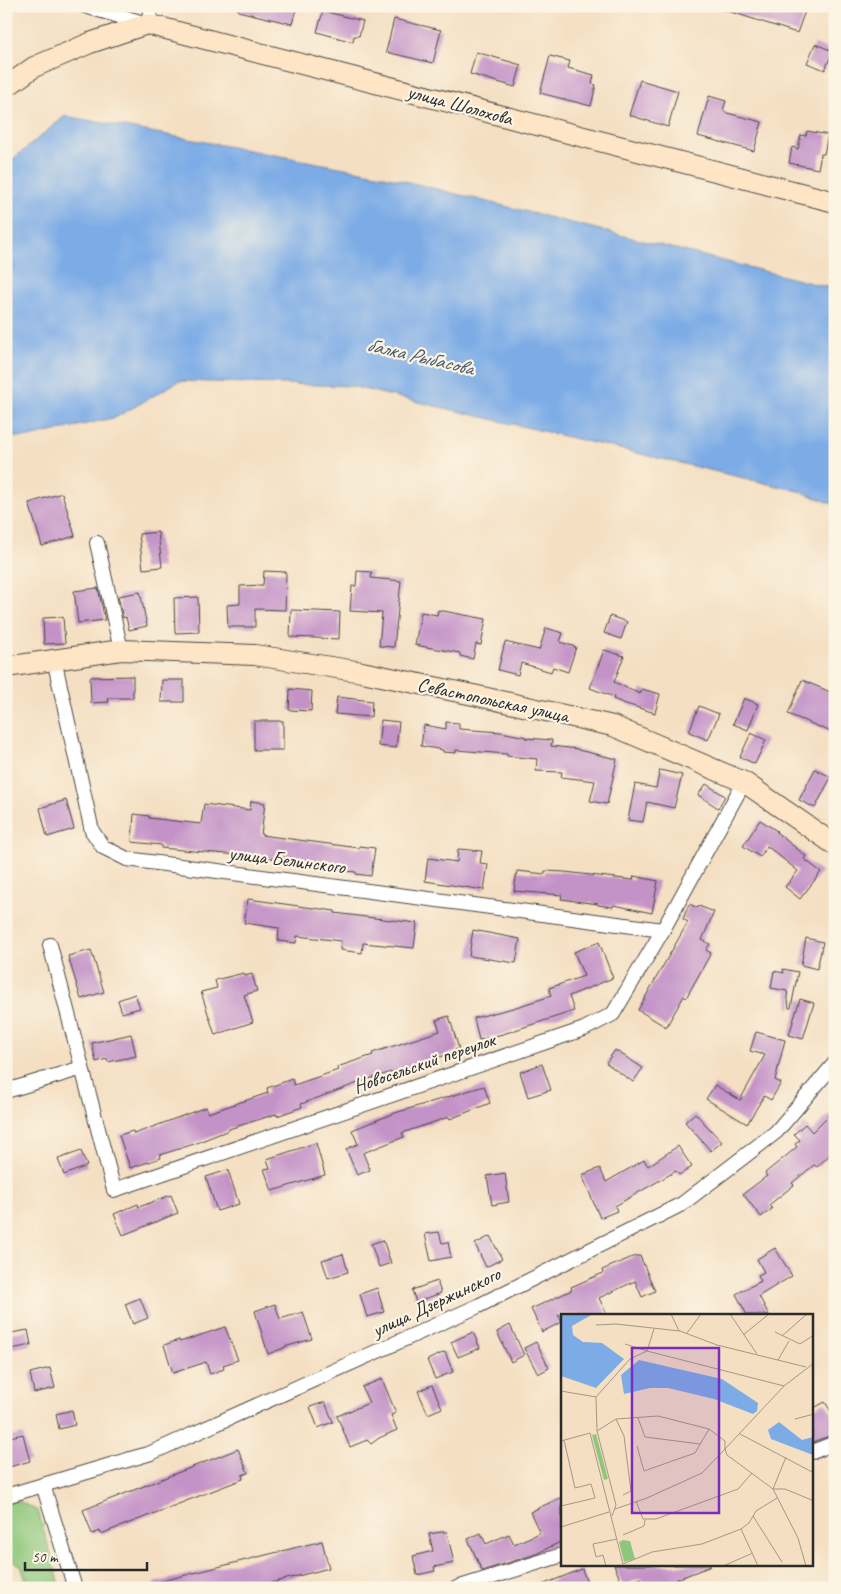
<svg xmlns="http://www.w3.org/2000/svg" width="841" height="1594" font-family="Caveat,sans-serif">
<style>
.green{fill:#8ec77b;stroke:#5c7953}
.water{fill:#7cabe6;stroke:#546b88}
.building{fill:#c392c7}
.lines{fill:none;stroke-linecap:round;stroke-linejoin:round}
.street-casing{stroke:#494642;stroke-width:16}
.secondary-casing{stroke:#494642;stroke-width:22}
.street{stroke:#fff;stroke-width:14}
.secondary{stroke:#fde5c5;stroke-width:20}
.labels{text-anchor:middle;dominant-baseline:central;stroke-width:4.5;stroke-linejoin:round;paint-order:stroke}
.street-label{font-size:20px;fill:#2b2b2b;stroke:#fcf5e5}
.water-label{font-size:21px;font-style:italic;fill:#47586c;stroke:#fcf5e5}
.inset-road{fill:none;stroke:#a49786;stroke-width:1}
.view{fill:#7b2cbf;fill-opacity:0.15;stroke:#7b2cbf;stroke-width:2.5}
.inset-edge{fill:none;stroke:#2b2b2b;stroke-width:2.5}
</style>
<rect width="100%" height="100%" fill="#fcf5e5"/>
<filter id="ink" filterUnits="userSpaceOnUse"><feTurbulence type="fractalNoise" baseFrequency=".02" numOctaves="2"/><feDisplacementMap in="SourceGraphic" scale="10" xChannelSelector="R" yChannelSelector="G"/><feConvolveMatrix kernelMatrix="1 2 1 2 8 2 1 2 1" color-interpolation-filters="sRGB"/></filter>
<filter id="wash" filterUnits="userSpaceOnUse"><feTurbulence type="fractalNoise" baseFrequency=".0096" numOctaves="4" result="noise"/><feDisplacementMap in="SourceGraphic" scale="20" xChannelSelector="R" yChannelSelector="G"/><feGaussianBlur stdDeviation="1.12" result="paint"/><feColorMatrix in="noise" values="0 0 0 0 0 0 0 0 0 0 0 0 0 0 0 0 0 1.4 0 .05"/><feComposite in="paint" operator="in"/></filter>
<g filter="url(#wash)">
<rect width="100%" height="100%" fill="#f4dfc2"/>
<path class="green" d="M17,1500L38,1511L61,1588H28L21,1565L6,1559V1503Z"/>
<path class="water" d="M65,116L377,174L835,289V505L799,491L350,386L179,381L117,417L29,437H6V165Z"/>
<g id="blocks">
<g class="building">
<path d="M239,6H297L292,24L238,11Z"/>
<path d="M722,6H791L805,11L797,33L722,9Z"/>
<path d="M323,11L363,21L359,36H354L353,42L317,32Z"/>
<path d="M394,19L441,30L433,63L386,52Z"/>
<path d="M815,44L833,51L825,70L807,63Z"/>
<path d="M476,52L521,65L515,87L470,74Z"/>
<path d="M550,56L570,61L568,68L594,75L592,84L596,85L591,106L540,93Z"/>
<path d="M640,80L678,91L668,127L629,115Z"/>
<path d="M709,96L726,101L723,110L727,113L762,122L754,151L698,136Z"/>
<path d="M807,131L828,135L824,154H821L818,169L789,163L792,147L798,149L801,135L806,136Z"/>
<path d="M62,493L75,536L42,546L29,503Z"/>
<path d="M158,532L162,567L143,569L139,534Z"/>
<path d="M264,571L286,572L285,610L255,609V627H228L227,605L240,604V586L263,585Z"/>
<path d="M357,571L372,572L371,578L401,581L394,647L379,646L382,613L350,611L352,586H356Z"/>
<path d="M98,588L105,620L78,623L74,591Z"/>
<path d="M140,592L147,626L129,630L126,617L123,618L118,596Z"/>
<path d="M198,597L199,632L175,633L174,598Z"/>
<path d="M291,610L340,612L339,639L290,637Z"/>
<path d="M438,610L486,619L481,645L476,644L473,659L460,656V653L415,645L421,612L437,615Z"/>
<path d="M610,616L627,622L621,639L604,633Z"/>
<path d="M63,617L65,643L44,644L43,618Z"/>
<path d="M546,628L563,633L560,642L576,647L568,672L553,667L551,672L521,663L518,675L498,670L505,642L539,650Z"/>
<path d="M604,650L624,656L614,682L640,694L642,689L660,694L655,713L623,703L613,699L614,697L590,688Z"/>
<path d="M133,676V698H108L109,702L91,703L90,677Z"/>
<path d="M162,680H184V702H161Z"/>
<path d="M802,680L835,694V718L829,731L788,714Z"/>
<path d="M290,689L312,691L311,711L289,710Z"/>
<path d="M337,697L372,701L371,717L335,714Z"/>
<path d="M744,698L758,704L748,730L733,724Z"/>
<path d="M699,706L719,714L708,740L689,732Z"/>
<path d="M381,720L399,722L396,748L378,746Z"/>
<rect x="254" y="721" width="29" height="29"/>
<path d="M446,722L459,723V729L501,732L526,737L525,738L552,740L551,746L578,749V750L617,759L607,804L590,801L595,781L561,777L562,772L536,771L537,759L507,756V754L456,750V753L443,752V750L421,746L424,725L446,729Z"/>
<path d="M751,733L766,740L755,764L740,757Z"/>
<path d="M815,769L831,777L815,808L799,800Z"/>
<path d="M660,770L682,775L674,808L647,802L643,822L628,820L635,784L656,788Z"/>
<path d="M706,784L725,796L718,808L698,795Z"/>
<path d="M66,800L74,829L47,837L40,808Z"/>
<path d="M251,801L265,803L261,835L359,848V846L375,848L371,876L356,874V872L316,868V866L280,862L281,859L161,848V845L132,842L134,814L149,816V818L201,824L204,804L250,810Z"/>
<path d="M760,820L777,831L776,832L806,856L804,859L821,872L800,899L785,887L798,871L767,846L760,857L743,846Z"/>
<path d="M458,849L482,851L480,863L488,864L484,890L425,881L428,858L457,862Z"/>
<path d="M517,871L545,874V871L565,872L633,880L634,876L658,881L652,913L614,905L613,907L598,905V904L561,899L562,895L514,891Z"/>
<path d="M248,899L335,911V913L366,917L417,923L414,948L363,943L362,953L340,950L341,941L297,936L296,943L278,941L279,928L244,923Z"/>
<path d="M689,904L698,908L699,906L714,912L702,940L710,944L706,950L711,953L686,998L684,996L666,1027L638,1010L688,922L683,919Z"/>
<path d="M473,930L520,939L516,963L469,956Z"/>
<path d="M806,938L823,942L817,969L801,965Z"/>
<path d="M599,942L613,978L569,996L574,1011L503,1034L479,1040L474,1018L513,1008L551,996L549,988L584,976L574,952Z"/>
<path d="M91,950L104,992L81,999L68,956Z"/>
<path d="M783,969L798,972L791,1008H789L787,991L771,988L774,971L784,973Z"/>
<path d="M244,973L245,976L252,974L257,991L244,995L253,1022L215,1035L201,992L217,988L215,980Z"/>
<path d="M135,994L140,1008L122,1013L118,1000Z"/>
<path d="M800,999L814,1003L803,1039L789,1035Z"/>
<path d="M449,1016L459,1049L455,1050L456,1052L366,1080L301,1104L302,1107L277,1116L276,1114L229,1129V1130L194,1144L160,1155L161,1158L130,1168L119,1135L133,1131L134,1134L206,1107L208,1113L268,1093L267,1088L292,1079L294,1085L338,1070L337,1067L373,1055L372,1053L440,1031L436,1020Z"/>
<path d="M756,1032L785,1040L775,1080L781,1083L771,1100L764,1096L747,1124L706,1099L715,1085L740,1100L765,1055L750,1051Z"/>
<path d="M131,1034L136,1056L108,1062L107,1059L96,1062L92,1043Z"/>
<path d="M615,1050L643,1068L633,1082L606,1063Z"/>
<path d="M542,1064L551,1090L528,1097L520,1072Z"/>
<path d="M484,1086L490,1103L450,1119L449,1117L402,1133L404,1137L363,1153L370,1170L357,1175L346,1149L358,1144L352,1130L395,1113Z"/>
<path d="M835,1109V1150L817,1167L814,1165L792,1183L794,1185L769,1205L772,1209L761,1217L743,1194L767,1176L765,1173L797,1147L795,1144L800,1140L794,1134L805,1124L812,1132Z"/>
<path d="M695,1113L722,1142L711,1151L685,1122Z"/>
<path d="M316,1143L325,1175L272,1191L264,1169L270,1168L267,1159Z"/>
<path d="M678,1146L692,1167L679,1175L676,1171L615,1206L617,1211L600,1218L582,1175L600,1168L606,1182L644,1160L648,1166Z"/>
<path d="M81,1151L87,1166L64,1175L58,1159Z"/>
<path d="M228,1170L239,1204L217,1211L206,1177Z"/>
<path d="M505,1173L509,1202L492,1205L487,1176Z"/>
<path d="M171,1195L178,1213L123,1235L114,1214L138,1204L139,1207Z"/>
<path d="M439,1232L442,1243L448,1242L451,1257L431,1261L425,1234Z"/>
<path d="M490,1236L502,1259L486,1267L475,1244Z"/>
<path d="M383,1240L391,1263L379,1267L371,1244Z"/>
<path d="M775,1248L792,1276L759,1296L769,1315H747L736,1294L761,1281L758,1275L764,1272L757,1259Z"/>
<path d="M343,1254L348,1272L328,1278L322,1260Z"/>
<path d="M635,1256H640L655,1291L642,1297L635,1281L599,1298L607,1315H558L562,1322L542,1332L531,1309L572,1290L571,1287L603,1273L602,1270Z"/>
<path d="M437,1281L441,1293L416,1302L412,1290Z"/>
<path d="M377,1288L384,1312L367,1317L360,1294Z"/>
<path d="M140,1298L148,1318L133,1324L125,1304Z"/>
<path d="M275,1304L280,1319L303,1312L312,1339L284,1347V1348L268,1354L255,1311Z"/>
<path d="M510,1325L524,1355L511,1362L497,1332Z"/>
<path d="M225,1327L238,1360L223,1365L224,1369L210,1374L206,1362L173,1373L164,1345L179,1340L180,1342Z"/>
<path d="M28,1330L31,1345L6,1350V1334Z"/>
<path d="M473,1332L480,1348L458,1357L451,1342Z"/>
<path d="M536,1342L549,1368L538,1374L524,1348Z"/>
<path d="M445,1352L453,1372L435,1379L427,1360Z"/>
<path d="M50,1368L55,1388L34,1393L30,1373Z"/>
<path d="M382,1379L396,1413L391,1415L397,1430L379,1438L371,1444L367,1440L350,1447L337,1416L369,1403L362,1387Z"/>
<path d="M432,1385L442,1408L428,1414L418,1391Z"/>
<path d="M325,1402L333,1422L318,1428L310,1407Z"/>
<path d="M825,1402L835,1418V1434L812,1442V1409Z"/>
<path d="M72,1410L75,1425L59,1429L56,1414Z"/>
<path d="M23,1434L30,1461L6,1468V1438Z"/>
<path d="M238,1449L248,1473L242,1475L243,1479L101,1534L100,1531L92,1534L83,1510Z"/>
<path d="M562,1497V1541L536,1554L482,1571L468,1539L481,1533L486,1544L509,1534L514,1544L540,1533L530,1512Z"/>
<path d="M441,1532H447L454,1563L434,1567L435,1571L417,1575L413,1556L433,1551L429,1534Z"/>
<path d="M322,1541L329,1568L252,1588H155L154,1583Z"/>
<path d="M614,1565H710L711,1566L662,1585L663,1588H644L641,1578L623,1586Z"/>
<path d="M582,1569L589,1588H537V1587Z"/>
</g>
</g>
</g>
<g filter="url(#ink)">
<use href="#blocks" fill-opacity="0" stroke="#494642" stroke-width="1"/>
<g class="lines">
<g class="street-casing">
<g id="street">
<path d="M85,6L147,24L152,6"/>
<path d="M97,543L121,650"/>
<path d="M54,659L92,831L103,847L127,859L663,930"/>
<path d="M50,945L114,1190L584,1029L613,1014L663,930L744,782"/>
<path d="M6,1091L82,1068"/>
<path d="M812,1452L835,1443"/>
<path d="M43,1485L75,1588"/>
<path d="M6,1496L151,1453L476,1307L682,1204L776,1132L835,1063"/>
<path d="M457,1588L562,1555"/>
</g>
</g>
<g class="secondary-casing">
<g id="secondary">
<path d="M6,87L34,67L90,43L147,24L835,202"/>
<path d="M6,667L121,650L255,655L362,672L478,696L613,726L744,782L835,845"/>
</g>
</g>
<use href="#street" class="street"/>
<use href="#secondary" class="secondary"/>
</g>
</g>
<g class="labels">
<g class="street-label">
<text transform="translate(460 105) rotate(15)">улица Шолохова</text>
<text transform="translate(493 700) rotate(12)">Севастопольская улица</text>
<text transform="translate(287 860) rotate(7)">улица Белинского</text>
<text transform="translate(424 1063) rotate(-19)">Новосельский переулок</text>
<text transform="translate(436 1302) rotate(-25)">улица Дзержинского</text>
</g>
<g class="water-label">
<text transform="translate(420 356) rotate(13)">балка Рыбасова</text>
</g>
</g>
<g transform="translate(561 1314)">
<rect width="252" height="252" fill="#f4dfc2"/>
<path d="M35,120L47,165L43,166L31,121ZM62,226L69,227L74,245L63,248L58,228Z" fill="#8ec77b"/>
<path d="M0,0H32L11,12L12,21L22,28L41,29L63,45L35,74L0,62ZM78,46L161,65L197,89L196,97L192,100L153,85L107,74H89L63,80L60,61ZM218,108L241,126L252,123V141L210,125L207,116Z" fill="#7cabe6"/>
<path class="inset-road" d="M110,0L118,17M169,0L196,40M35,11L55,10L119,17L156,31L245,53M214,18L239,30L253,21M126,19L140,0M182,21L208,0M221,22L246,0M64,30L86,37L93,15M217,46L228,27M0,77L35,83M77,104L84,123L139,130M55,105L63,122L70,177L62,181M234,105L253,100M36,117L55,105L97,102L148,115L164,127V135M29,119L62,250M179,120L253,159M0,127L29,119M76,132L83,157L134,139L148,115M164,135L223,72L253,49M212,175L237,224L245,252M212,175L225,143M75,187L82,205H95L177,175L191,159M0,192L34,184L30,170L14,174L3,126M54,195L86,184L141,159L164,135L166,141L212,175H224L253,187M51,202L55,191L36,117L35,83L69,45L86,37L223,72M192,202L221,248M0,213L48,198M180,215L197,252M62,221L83,212L84,206M62,250L91,238L141,230L180,215L188,209L195,197L216,184M45,252L42,241L35,243L32,230L56,225M162,252L192,239"/>
<path class="view" d="M71,34H158V199H71Z"/>
<rect width="252" height="252" class="inset-edge"/>
</g>
<rect width="841" height="1594" fill="none" stroke="#fcf5e5" stroke-width="25"/>
<path d="M25 1562v8h122v-8" fill="none" stroke="#2b2b2b" stroke-width="2.5"/>
<text x="32" y="1562" font-size="15" fill="#2b2b2b" stroke="#fcf5e5" stroke-width="4" paint-order="stroke">50 m</text>
</svg>
